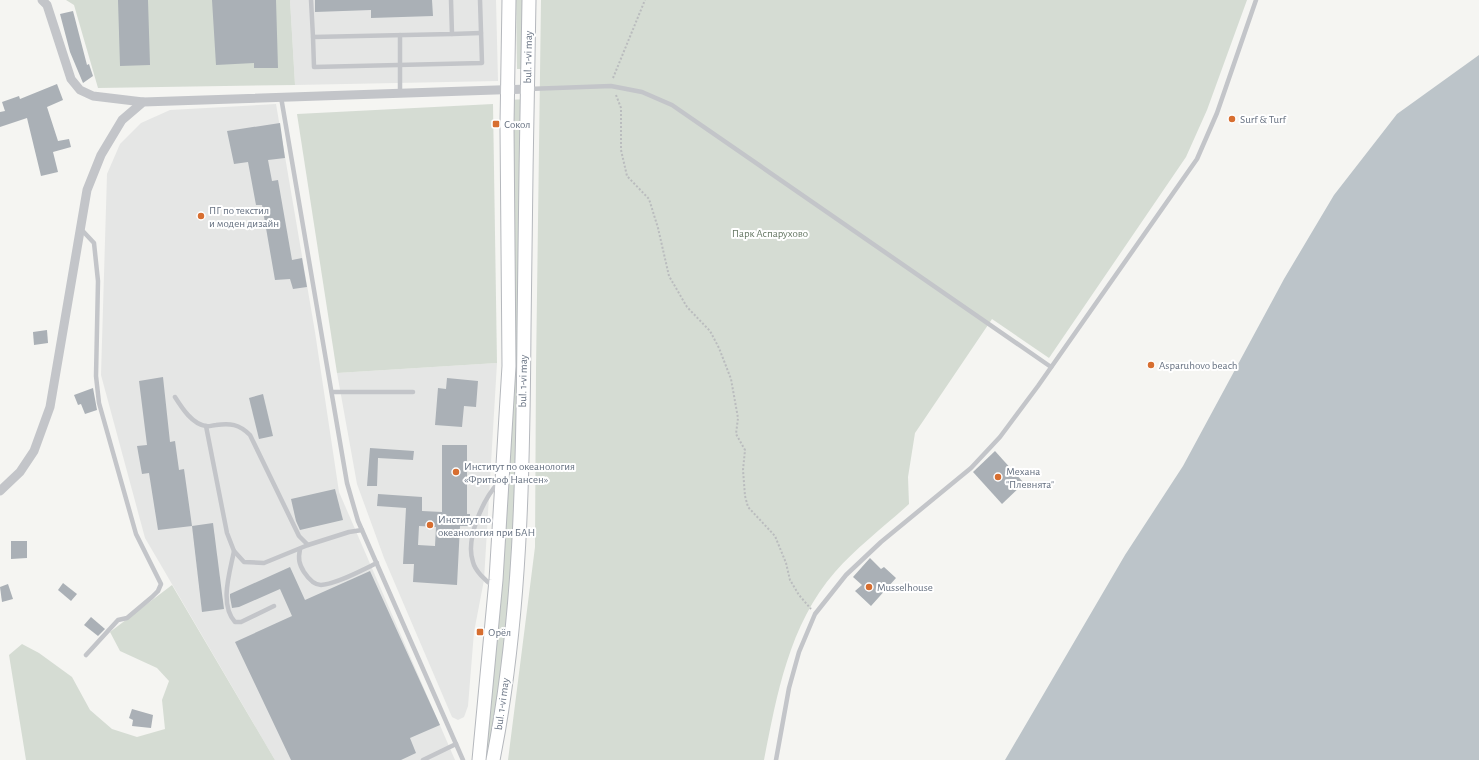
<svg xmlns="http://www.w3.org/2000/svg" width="1479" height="760" font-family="'Alegreya Sans',sans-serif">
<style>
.built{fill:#e5e6e5}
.green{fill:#d5dcd3}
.water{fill:#bcc4c9}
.building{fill:#aab0b6;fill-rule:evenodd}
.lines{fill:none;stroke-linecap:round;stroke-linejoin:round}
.secondary-casing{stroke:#b5b8bd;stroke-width:15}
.path{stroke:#babcbe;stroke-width:2;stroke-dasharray:2 2;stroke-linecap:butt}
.service{stroke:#c3c5c9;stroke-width:4.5}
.minor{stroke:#c3c5c9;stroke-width:9}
.secondary{stroke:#fff;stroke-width:13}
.poi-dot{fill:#d76e30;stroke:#fff;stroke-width:1.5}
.labels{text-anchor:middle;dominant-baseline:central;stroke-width:4;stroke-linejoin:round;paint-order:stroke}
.street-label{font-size:11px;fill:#667181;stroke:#fff}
.poi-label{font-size:11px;fill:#667181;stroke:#fff;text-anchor:start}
.park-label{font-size:11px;fill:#667864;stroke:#fff}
</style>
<rect width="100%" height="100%" fill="#f5f5f2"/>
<g class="built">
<path d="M290,0H496L498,81L295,85Z"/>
<path d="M276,104L315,332L339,492L455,760H275L145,538L101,375L107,174L120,144L141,123L170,110Z"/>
<path d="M497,363L484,580L474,632L468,706L464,717L458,720L452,717L384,558L357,484L337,373Z"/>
</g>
<g class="green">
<path d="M66,0H290L295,85L98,88L74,5Z"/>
<path d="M516,0H524L522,69H517Z"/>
<path d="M541,0H1247L1207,110L1186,157L1049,358L992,319L915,433L908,477L909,504C885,526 857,547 835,572C789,625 777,694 764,760H508L535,547L536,370Z"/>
<path d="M527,99L521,487L493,760H479L501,480L508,100Z"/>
<path d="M493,104L497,363L337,373L297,114Z"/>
<path d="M172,585L275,760H26L9,655L22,644L39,653L72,677L90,710L112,729L137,737L165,729L162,700L169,681L157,668L120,651L110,632Z"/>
</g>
<path class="water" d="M1479,55V760H1005L1125,555L1183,466L1284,279L1334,195L1397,114Z"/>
<g class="building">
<path d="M118,0H148L150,65L120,66Z"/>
<path d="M212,0H276L278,68H254V63L216,65Z"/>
<path d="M315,0H432L433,16L371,18V10L315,12Z"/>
<path d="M73,11L87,65L89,64L93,76L83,83L70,52L60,14Z"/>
<path d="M57,84L63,100L47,107L58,141L69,139L71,147L53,152L58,172L41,176L27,118L0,127V112L5,111L2,102L19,96L20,99Z"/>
<path d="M280,123L285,158L268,160L272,181L278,180L292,260L302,258L307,287L293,289L290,279L275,280L262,205H256L248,162L234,164L227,131Z"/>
<path d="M47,330L48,343L34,345L33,332Z"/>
<path d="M163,377L170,442L175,441L179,470L184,469L192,526L158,530L149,473L142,474L137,446L147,445L139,381Z"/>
<path d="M447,378L478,381L476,407L464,406L462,427L435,425L438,388L446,389Z"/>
<path d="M93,388L97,410L85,414L81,404L78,405L74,395Z"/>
<path d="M263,394L273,436L259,439L249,398Z"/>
<path d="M442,445H467V514H470V526H460L457,585L413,582L414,564H403L406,508L377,506L378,494L422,497V511L442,512ZM419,526L436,527L435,546L418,545Z"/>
<path d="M370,448L414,451L413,460L378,458L377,486H367Z"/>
<path d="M995,451L1024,483L1002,504L973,472Z"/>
<path d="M335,489L343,520L300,530L296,521L291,499Z"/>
<path d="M213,523L224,609L202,612L192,526Z"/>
<path d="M11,541H27V558L11,559Z"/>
<path d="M870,558L881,569L884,567L896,578L871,606L855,591L862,585L853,577Z"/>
<path d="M290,567L305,600L370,571L440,725L410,738L416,753L401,760H291L235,642L292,616L280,589L239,607L232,608L230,597V594Z"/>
<path d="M63,583L77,594L71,601L58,590Z"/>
<path d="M8,584L13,599L2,602L0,587Z"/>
<path d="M91,617L105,629L98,636L84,625Z"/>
<path d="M132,709L153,715L151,728L132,726L133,720L129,718Z"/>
</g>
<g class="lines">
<g class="secondary-casing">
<g id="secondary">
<path d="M479,760L496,580L509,366L507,125L509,0"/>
<path d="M493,760C521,619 523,473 524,329C525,219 527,110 529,0"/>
</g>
</g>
<g class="path">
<path d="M613,78L645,0"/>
<path d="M616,95L621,108V150L627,176L649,199L658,228L669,276L687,307L710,331L719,348L731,379L738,418L736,434L745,450L743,470L745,496L748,507L775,536L786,563L790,580L799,595L811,609"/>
</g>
<g class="service">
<path d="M311,0L313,37"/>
<path d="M451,0L452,34L313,37L314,67L482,63L480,0"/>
<path d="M452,34L481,33"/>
<path d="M528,89L611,86L642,92L672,105L1051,367"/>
<path d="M400,93V35"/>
<path d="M281,97L347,483L358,521L463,760"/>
<path d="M80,228L94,243L98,281L96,376L99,403L136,534L161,584L158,591L152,597L127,618L118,620L86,655"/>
<path d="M332,392H413"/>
<path d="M175,397C182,408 192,424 206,426C209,427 213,425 216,425C230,423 239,424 250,435L299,536L308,545"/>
<path d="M206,426L227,533L234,551L244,562L264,563L308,545L349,532L362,530"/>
<path d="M300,549C298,559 299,564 304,572C308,578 314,585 321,585C337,584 362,570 377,563"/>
<path d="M234,551C230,572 219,604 235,622H241L274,606"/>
<path d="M493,586C486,581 475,571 473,562C465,539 483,499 499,482"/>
<path d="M423,760L456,744"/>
<path d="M776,760L789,688L799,652L815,614L846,575L881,542L971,468L1000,437L1038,386L1197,159L1217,113L1256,0"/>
</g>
<g class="minor">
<path d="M42,0L47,5L71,79L80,90L93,96L143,102"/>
<path d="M0,491L20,472L34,451L50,407L87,190L101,155L122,120L143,102L527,89"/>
</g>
<use href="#secondary" class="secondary"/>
</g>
<g class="poi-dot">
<circle cx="1232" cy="119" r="4"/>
<rect x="492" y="120" width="8" height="8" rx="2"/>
<circle cx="201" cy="216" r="4"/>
<circle cx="1151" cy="365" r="4"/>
<circle cx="456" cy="472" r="4"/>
<circle cx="998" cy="477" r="4"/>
<circle cx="430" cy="525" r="4"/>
<circle cx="869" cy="587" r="4"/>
<rect x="476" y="628" width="8" height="8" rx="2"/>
</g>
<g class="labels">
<g class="street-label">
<text transform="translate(528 57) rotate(-89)">bul. 1-vi may</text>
<text transform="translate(523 381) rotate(-89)">bul. 1-vi may</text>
<text transform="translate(502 704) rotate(-82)">bul. 1-vi may</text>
</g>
<g class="poi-label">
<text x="1240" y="119">Surf &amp; Turf</text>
<text x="504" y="124">Сокол</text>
<text x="209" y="210">ПГ по текстил<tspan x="209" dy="13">и моден дизайн</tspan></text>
<text x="1159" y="365">Asparuhovo beach</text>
<text x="464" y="466">Институт по океанология<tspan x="464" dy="13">«Фритьоф Нансен»</tspan></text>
<text x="1006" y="471">Механа<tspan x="1006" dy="13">"Плевнята"</tspan></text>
<text x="438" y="519">Институт по<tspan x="438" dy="13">океанология при БАН</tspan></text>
<text x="877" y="587">Musselhouse</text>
<text x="488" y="632">Орёл</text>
</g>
<g class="park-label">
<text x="770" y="233">Парк Аспарухово</text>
</g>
</g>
</svg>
